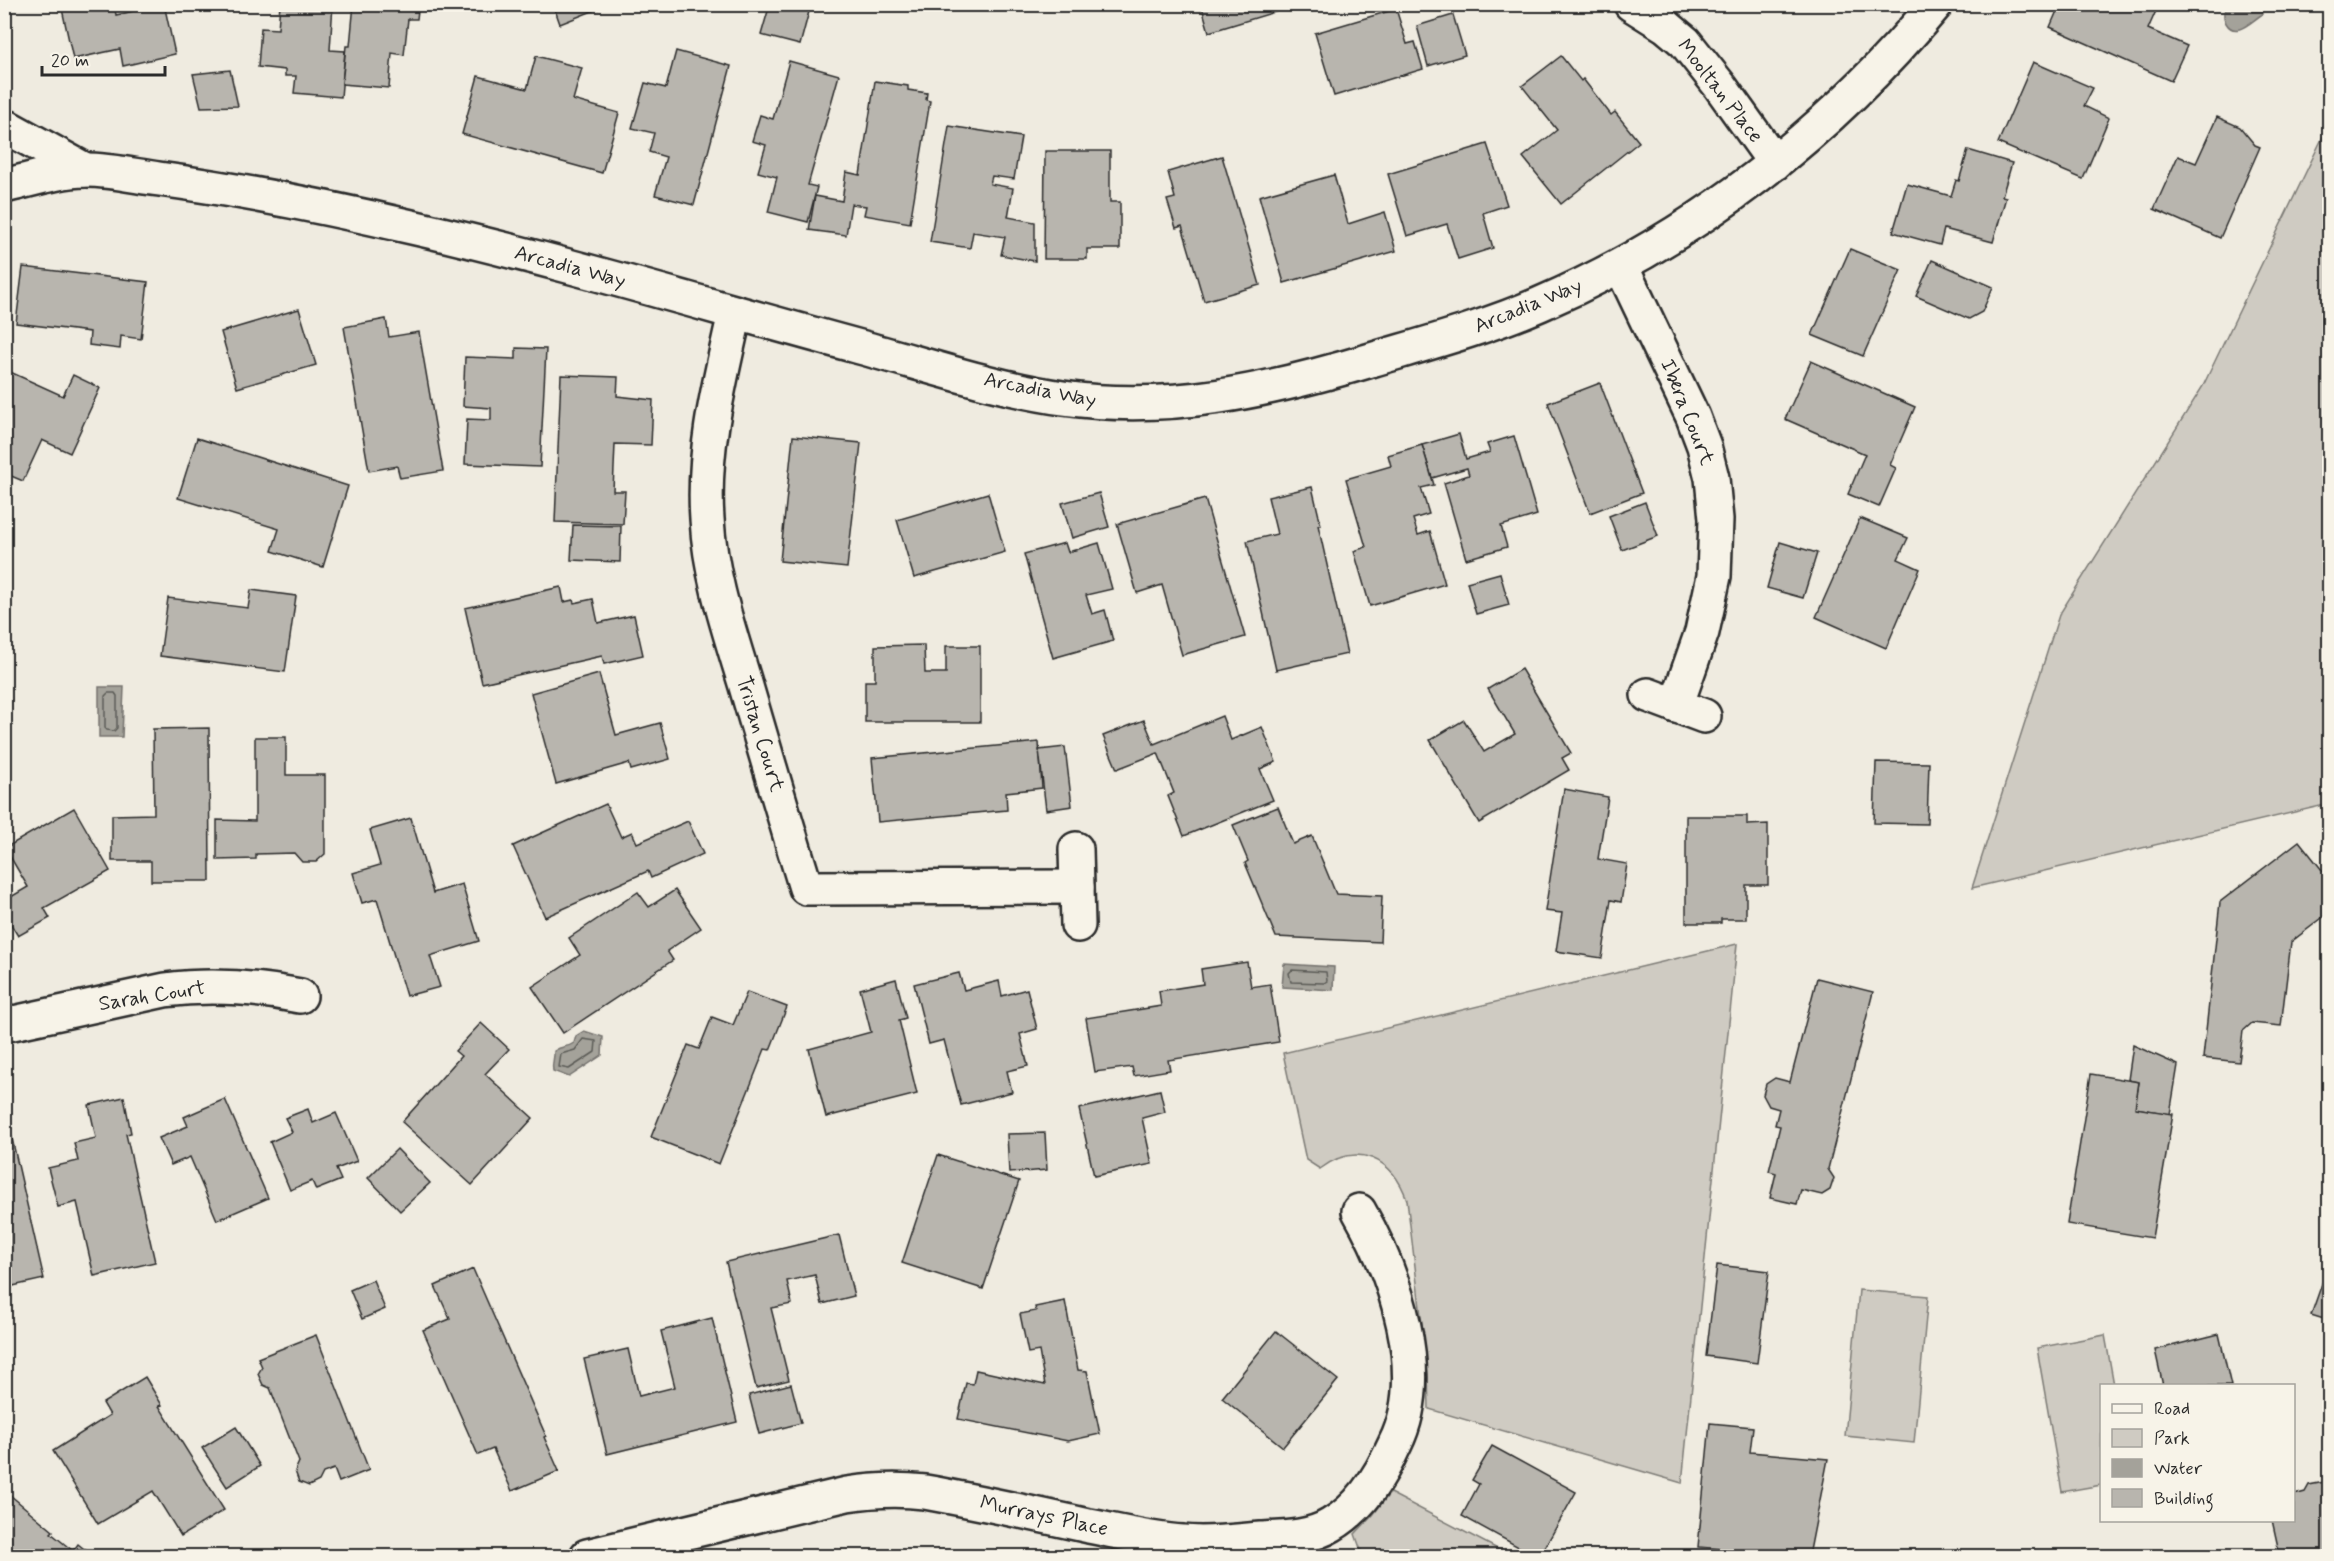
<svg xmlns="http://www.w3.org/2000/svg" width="2334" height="1561" font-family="Mynerve,sans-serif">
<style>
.green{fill:#cfcbc2;stroke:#7d7b76;stroke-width:1.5}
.water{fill:#a4a29a;stroke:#74726e;stroke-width:1.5}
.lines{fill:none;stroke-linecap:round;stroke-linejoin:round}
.shore{stroke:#5b5b57;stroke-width:1.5}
.building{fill:#b8b5ae;stroke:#2b2b2b;stroke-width:1.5}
.minor-casing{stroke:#2b2b2b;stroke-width:38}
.minor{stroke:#f7f3e8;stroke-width:33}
.labels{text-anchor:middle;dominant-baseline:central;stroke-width:6;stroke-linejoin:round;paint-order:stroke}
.street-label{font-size:21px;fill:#2b2b2b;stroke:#f7f3e8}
</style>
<rect width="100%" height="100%" fill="#efebe0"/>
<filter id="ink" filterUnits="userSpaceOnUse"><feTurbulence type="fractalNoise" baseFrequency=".0167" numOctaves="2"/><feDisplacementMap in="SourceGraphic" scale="12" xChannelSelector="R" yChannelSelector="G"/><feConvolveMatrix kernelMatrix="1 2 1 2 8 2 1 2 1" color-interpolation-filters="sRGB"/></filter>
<g filter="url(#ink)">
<g class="green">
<path d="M2329,124V804L1972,888L2059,615L2203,386Z"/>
<path d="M1737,944L1682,1483L1429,1409L1428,1374L1407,1200C1393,1158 1357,1141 1320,1169L1306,1160L1283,1053Z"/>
<path d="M1859,1290L1928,1296L1914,1443L1845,1436Z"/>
<path d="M2105,1335L2114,1385L2102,1386L2101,1485L2062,1492L2037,1348Z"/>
<path d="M1390,1493L1511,1556H1363L1355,1534L1373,1515Z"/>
</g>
<g class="water">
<path d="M2227,5H2263V14C2253,19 2236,40 2226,23C2222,16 2224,11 2227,5Z"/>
<path d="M99,687H124L122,737H99Z"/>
<path d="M1284,964L1334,967L1333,990L1282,987Z"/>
<path d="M584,1031L603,1037L602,1055L569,1077L553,1071C551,1063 555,1059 554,1051C563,1045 567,1048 574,1043L576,1036Z"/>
</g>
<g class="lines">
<g class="shore">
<path d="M108,693H115L117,696V728L114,731L107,730L105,728V696Z"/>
<path d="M1292,970L1326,972L1327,981L1324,983L1291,982L1289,973Z"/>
<path d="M583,1039L596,1041L595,1052L569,1069L559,1067L561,1054L575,1050Z"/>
</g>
</g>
<g class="building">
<path d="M80,4H114L116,15L164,4L175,54L123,66L120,49L73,59L62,9Z"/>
<path d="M280,4H333L330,50L345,51L341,97L294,93L296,76H285V70L258,67L261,28L278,29Z"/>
<path d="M354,4H424L418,10L417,19H408L404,55L392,53L389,88L342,84L346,46H350Z"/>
<path d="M553,4H605V6L560,24Z"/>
<path d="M770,4H811L800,45L761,35Z"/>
<path d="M1201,4H1301L1209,32Z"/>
<path d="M2060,4H2159L2148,29L2187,46L2171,81L2050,27Z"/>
<path d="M1396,9L1407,44L1415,42L1423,69L1334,96L1315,33Z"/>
<path d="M1453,15L1465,55L1428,66L1417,26Z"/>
<path d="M676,51L731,66L694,205L655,195L666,157L649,152L654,133L632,128L645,83L666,88Z"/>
<path d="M536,56L582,68L573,100L619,113L602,173L462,134L478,76L527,89Z"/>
<path d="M1561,56L1581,81L1583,79L1611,115L1615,112L1639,142L1561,204L1523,157L1557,130L1522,86Z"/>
<path d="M789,61L839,75L808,185L817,187L808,222L768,212L777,177L758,172L766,145L752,141L760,115L773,119Z"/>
<path d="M2033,62L2093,88L2084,106L2109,118L2083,179L1998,143Z"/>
<path d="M230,70L238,106L201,107L193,74Z"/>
<path d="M875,81L908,86V90L927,93L926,100L930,101L910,223L864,215L866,206L851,204L846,235L809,230L815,196L842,201L846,172L860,175Z"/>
<path d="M2217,117L2240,127L2255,145L2260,147L2220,238L2154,209L2178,156L2196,163Z"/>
<path d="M949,126L1021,137L1014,179L992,176L990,184L1013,188L1008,217L1035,222V261L1001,255L1005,237L973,232L970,248L930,242Z"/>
<path d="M1487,144L1507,205L1483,213L1493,248L1458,259L1447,224L1407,236L1388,174Z"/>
<path d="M1968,150L2012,163L2002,196L2006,197L1993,242L1944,229L1940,245L1893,232L1907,184L1951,196L1956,180L1959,181Z"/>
<path d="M1045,151H1110V202H1120V249H1087V259H1044Z"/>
<path d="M1222,156L1260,285L1204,301L1182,226L1176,228L1167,200L1175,198L1168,172Z"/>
<path d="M1334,175L1348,224L1385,212L1396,251L1284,283L1259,196Z"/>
<path d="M1850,249L1901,270L1863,356L1812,335Z"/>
<path d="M1932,260L1993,287L1982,312L1969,319L1916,296Z"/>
<path d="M23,267L148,282L141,339L121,336L120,349L89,345L90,332L16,323Z"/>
<path d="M299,309L316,365L237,388L221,332Z"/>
<path d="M386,319L389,337L419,332L443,471L400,478L397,466L369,471L344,327Z"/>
<path d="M516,348L546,349L540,467L465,464L467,419L491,420V408L463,406L465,357L516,359Z"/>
<path d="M1811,361L1915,407L1890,465L1896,468L1879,507L1848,494L1865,454L1785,419Z"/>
<path d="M8,371L63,396L73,375L100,388L70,453L42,440L23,481L4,473V380Z"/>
<path d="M561,375L618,377L617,396L653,400L651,445L615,444L613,491H625L623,524L555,522Z"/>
<path d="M1600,383L1642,493L1590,513L1548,403Z"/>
<path d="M1459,434L1466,459L1490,452L1487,444L1514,436L1537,515L1501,526L1507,547L1466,559L1444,483L1469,475L1467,468L1432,478L1422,445Z"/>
<path d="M793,436L861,443L847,568L780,561Z"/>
<path d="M197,438L348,486L323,567L272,551L279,529L178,498Z"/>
<path d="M1422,445L1434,485L1421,488L1429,514L1413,519L1418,535L1430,531L1445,584L1370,606L1354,551L1366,547L1346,479L1391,466L1388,455Z"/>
<path d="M1312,487L1321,525H1318L1347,654L1276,670L1247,541L1277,534L1268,497Z"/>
<path d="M988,493L1005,552L914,578L897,520Z"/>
<path d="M1099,493L1109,527L1072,538L1062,503Z"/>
<path d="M1205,499L1245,637L1182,655L1162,585L1137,593L1117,524Z"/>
<path d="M1645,502L1658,536L1622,550L1609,516Z"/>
<path d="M1860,518L1908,538L1898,559L1920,569L1886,648L1816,617Z"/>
<path d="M573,525L621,526L620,562L571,560Z"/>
<path d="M1780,542L1817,553L1803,598L1767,588Z"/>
<path d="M1065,543L1068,552L1099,543L1112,589L1086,595L1092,614L1105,610L1113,641L1053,658L1024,554Z"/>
<path d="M1500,573L1509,605L1476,614L1467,582Z"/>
<path d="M561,587L564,602L573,600L574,603L593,599L598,623L634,615L643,655L604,664L602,656L482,683L465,608Z"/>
<path d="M251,590L296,596L285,672L160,656L168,598L248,608Z"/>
<path d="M924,645L925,673H946V646H980V722H865V681H875V646Z"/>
<path d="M1521,669L1571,753L1562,758L1569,770L1479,823L1430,740L1464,720L1484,752L1515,734L1488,689Z"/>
<path d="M599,674L616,735L660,723L670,759L631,770L629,763L556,784L531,693Z"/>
<path d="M1222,716L1231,740L1262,727L1276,762L1260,769L1273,800L1184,836L1168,796L1174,793L1158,753L1117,769L1103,736L1144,720L1154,744Z"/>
<path d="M209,728L210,881H151V861H112V815L154,814L153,729Z"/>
<path d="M255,737H286V775H325V854L316,862H302L294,853L256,854V859L217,860V820L255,821Z"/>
<path d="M1039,742L1042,788L1006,792L1007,810L878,822L872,758Z"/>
<path d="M1065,747L1072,806L1046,810L1039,750Z"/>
<path d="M1876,762L1929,763L1927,824L1874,823Z"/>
<path d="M1564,789L1608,797L1598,859L1627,864L1621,902L1611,900L1602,958L1556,951L1562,913L1545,911Z"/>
<path d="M606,804L621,837L632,832L637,843L688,821L703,854L651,878L648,871L545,917L513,846Z"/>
<path d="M1278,807L1293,844L1312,836L1336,894L1382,896L1380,942L1276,937L1245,863L1248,861L1233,825Z"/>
<path d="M74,808L110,871L44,908L50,918L18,936L4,913V901L28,887L5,848Z"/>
<path d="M1686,816H1747V825L1768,824V885H1746V919H1721V923H1686Z"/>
<path d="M411,818L433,893L462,884L479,941L430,956L440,987L406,996L377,899L362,903L353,873L380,865L370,830Z"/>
<path d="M2299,841L2330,880V912L2291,942L2281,1026L2252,1023L2243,1031L2239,1062L2203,1058L2220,902Z"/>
<path d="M675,890L701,928L667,951L673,960L563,1033L532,987L580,955L569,938L638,892L649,907Z"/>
<path d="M1247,962L1251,987L1270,984L1279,1042L1168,1060L1170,1070L1134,1076L1132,1067L1095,1072L1086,1018L1161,1006L1159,991L1203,984L1201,969Z"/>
<path d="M959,973L964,990L999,981L1002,996L1027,989L1037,1029L1020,1034L1028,1066L1007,1071L1012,1092L961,1105L944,1040L929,1044L914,984Z"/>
<path d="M1817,978L1873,992L1828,1169L1834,1178L1830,1190L1822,1195L1801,1190L1797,1204L1770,1198L1776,1173L1769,1171L1780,1126L1775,1125L1779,1109L1769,1106L1763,1095L1766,1084L1775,1078L1790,1082Z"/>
<path d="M896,979L906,1018L899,1020L917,1094L826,1117L809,1049L871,1032L860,989Z"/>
<path d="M747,992L787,1007L770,1050L765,1049L719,1164L651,1137L688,1045L699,1049L712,1017L733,1025Z"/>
<path d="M481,1023L509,1049L485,1074L533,1118L472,1185L402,1122L461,1056L455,1051Z"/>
<path d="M2133,1045L2178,1065L2170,1114L2135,1108L2139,1082L2128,1080Z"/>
<path d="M2091,1074L2139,1082L2135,1108L2173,1114L2152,1238L2067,1224Z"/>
<path d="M1160,1090L1165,1112L1142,1118L1152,1164L1094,1176L1079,1109Z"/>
<path d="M124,1097L131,1133L126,1134L155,1262L94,1276L77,1202L58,1207L48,1168L78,1161L74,1143L96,1138L89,1105Z"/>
<path d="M225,1099L268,1198L217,1220L190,1157L171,1165L159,1138L188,1126L184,1117Z"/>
<path d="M308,1109L313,1123L336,1113L357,1161L336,1169L341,1180L316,1190L312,1181L290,1190L270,1142L292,1132L285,1118Z"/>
<path d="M8,1121L44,1279L4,1288V1122Z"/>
<path d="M1045,1133L1047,1170L1009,1173L1007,1134Z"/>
<path d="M397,1149L430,1183L400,1211L368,1178Z"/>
<path d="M938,1155L1019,1181L983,1289L902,1263Z"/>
<path d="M839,1235L854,1296L822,1304L815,1275L787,1281L792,1304L771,1308L789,1380L756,1388L726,1262Z"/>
<path d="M2330,1261V1321L2311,1315Z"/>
<path d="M1717,1265L1769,1271L1757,1363L1706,1356Z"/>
<path d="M473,1269L546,1436L544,1437L559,1471L512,1491L493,1449L478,1455L423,1330L450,1319L435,1286Z"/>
<path d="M373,1280L385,1309L362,1319L350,1290Z"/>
<path d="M1065,1301L1078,1370L1087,1371L1100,1434L1068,1441L958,1419L966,1383L973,1384L976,1370L1045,1385L1039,1351L1028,1353L1020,1314L1036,1311L1035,1307Z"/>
<path d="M712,1318L737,1422L607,1454L584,1359L628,1349L639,1396L675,1387L661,1331Z"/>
<path d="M1276,1331L1338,1380L1283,1447L1222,1398Z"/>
<path d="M2219,1334L2231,1386H2163L2155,1350Z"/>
<path d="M316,1335L369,1470L339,1482L334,1469L323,1473L319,1481L309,1486L299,1482L295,1471L299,1462L270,1388L263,1385L258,1374L262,1367L258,1358Z"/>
<path d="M145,1377L162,1405L159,1406L224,1510L181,1536L153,1491L98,1524L53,1451L110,1415L103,1403Z"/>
<path d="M791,1384L801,1423L759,1434L749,1395Z"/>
<path d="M1710,1423L1753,1427L1750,1452L1828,1459L1809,1556L1698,1547Z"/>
<path d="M236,1427L260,1466L227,1487L202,1448Z"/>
<path d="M1492,1446L1576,1492L1540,1556H1535L1462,1516L1479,1484L1472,1480Z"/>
<path d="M2330,1481V1556H2280L2272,1520H2294V1495L2305,1492L2309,1485Z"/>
<path d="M4,1490L53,1531L51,1533L73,1551L78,1544L93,1556H4Z"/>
<path d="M1701,1550L1737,1554L1736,1556H1701Z"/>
</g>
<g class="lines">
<g class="minor-casing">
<g id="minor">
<path d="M1631,4L1666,26L1685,42L1720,86L1775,163"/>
<path d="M7,127L85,170"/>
<path d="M4,186C30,180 60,170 86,170C110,170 136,176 159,179C246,191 331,208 416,228C565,262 712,307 860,347C927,365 994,388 1063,398C1170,413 1268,391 1371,360C1428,343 1485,328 1540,304C1694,238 1829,133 1936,4"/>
<path d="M1621,266L1693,417L1704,446L1712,478L1716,519L1714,576L1702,632L1676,706"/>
<path d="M735,313C720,381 702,449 707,519C710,575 729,630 745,683C765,751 785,820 806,888L1077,887"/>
<path d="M1648,695L1704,716"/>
<path d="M1076,849L1078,925"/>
<path d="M4,1025L165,990C211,984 254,987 300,996"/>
<path d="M587,1556L847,1494C873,1490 898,1489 925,1492C980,1502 1035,1514 1089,1526C1120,1532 1152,1540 1183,1542C1209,1545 1235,1541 1261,1539C1284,1538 1310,1538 1331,1525C1362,1507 1381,1475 1395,1444C1430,1374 1395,1274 1359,1211"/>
</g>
</g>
<use href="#minor" class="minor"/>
</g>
</g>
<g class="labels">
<g class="street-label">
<text transform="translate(1720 91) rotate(52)">Mooltan Place</text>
<text transform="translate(570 267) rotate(15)">Arcadia Way</text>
<text transform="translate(1528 306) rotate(-22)">Arcadia Way</text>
<text transform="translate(1040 390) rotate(11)">Arcadia Way</text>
<text transform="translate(1687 412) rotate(68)">Ibera Court</text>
<text transform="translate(760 734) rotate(73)">Tristan Court</text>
<text transform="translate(152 996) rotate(-9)">Sarah Court</text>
<text transform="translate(1044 1516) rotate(12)">Murrays Place</text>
</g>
</g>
<rect width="2334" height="1561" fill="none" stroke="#f7f3e8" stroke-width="24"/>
<rect x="12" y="12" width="2310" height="1537" fill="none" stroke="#2b2b2b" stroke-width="2" filter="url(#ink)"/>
<rect x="2100" y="1384" width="195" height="138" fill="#f7f3e8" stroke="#a5a39c" stroke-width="1.5"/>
<rect x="2112" y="1404" width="30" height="9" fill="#f7f3e8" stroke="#a5a39c" stroke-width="1.5"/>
<text x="2154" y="1414" font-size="18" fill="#2b2b2b">Road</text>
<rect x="2112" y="1429" width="30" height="18" fill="#cfcbc2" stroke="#a5a39c" stroke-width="1.5"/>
<text x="2154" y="1444" font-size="18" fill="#2b2b2b">Park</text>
<rect x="2112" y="1459" width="30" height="18" fill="#a4a29a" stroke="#a5a39c" stroke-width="1.5"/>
<text x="2154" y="1474" font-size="18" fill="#2b2b2b">Water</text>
<rect x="2112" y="1489" width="30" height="18" fill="#b8b5ae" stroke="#a5a39c" stroke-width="1.5"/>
<text x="2154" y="1504" font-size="18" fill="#2b2b2b">Building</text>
<path d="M42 66v9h123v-9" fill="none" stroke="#2b2b2b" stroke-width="3"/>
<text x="51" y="66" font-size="18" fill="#2b2b2b" stroke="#f7f3e8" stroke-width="4.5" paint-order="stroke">20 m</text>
</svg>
